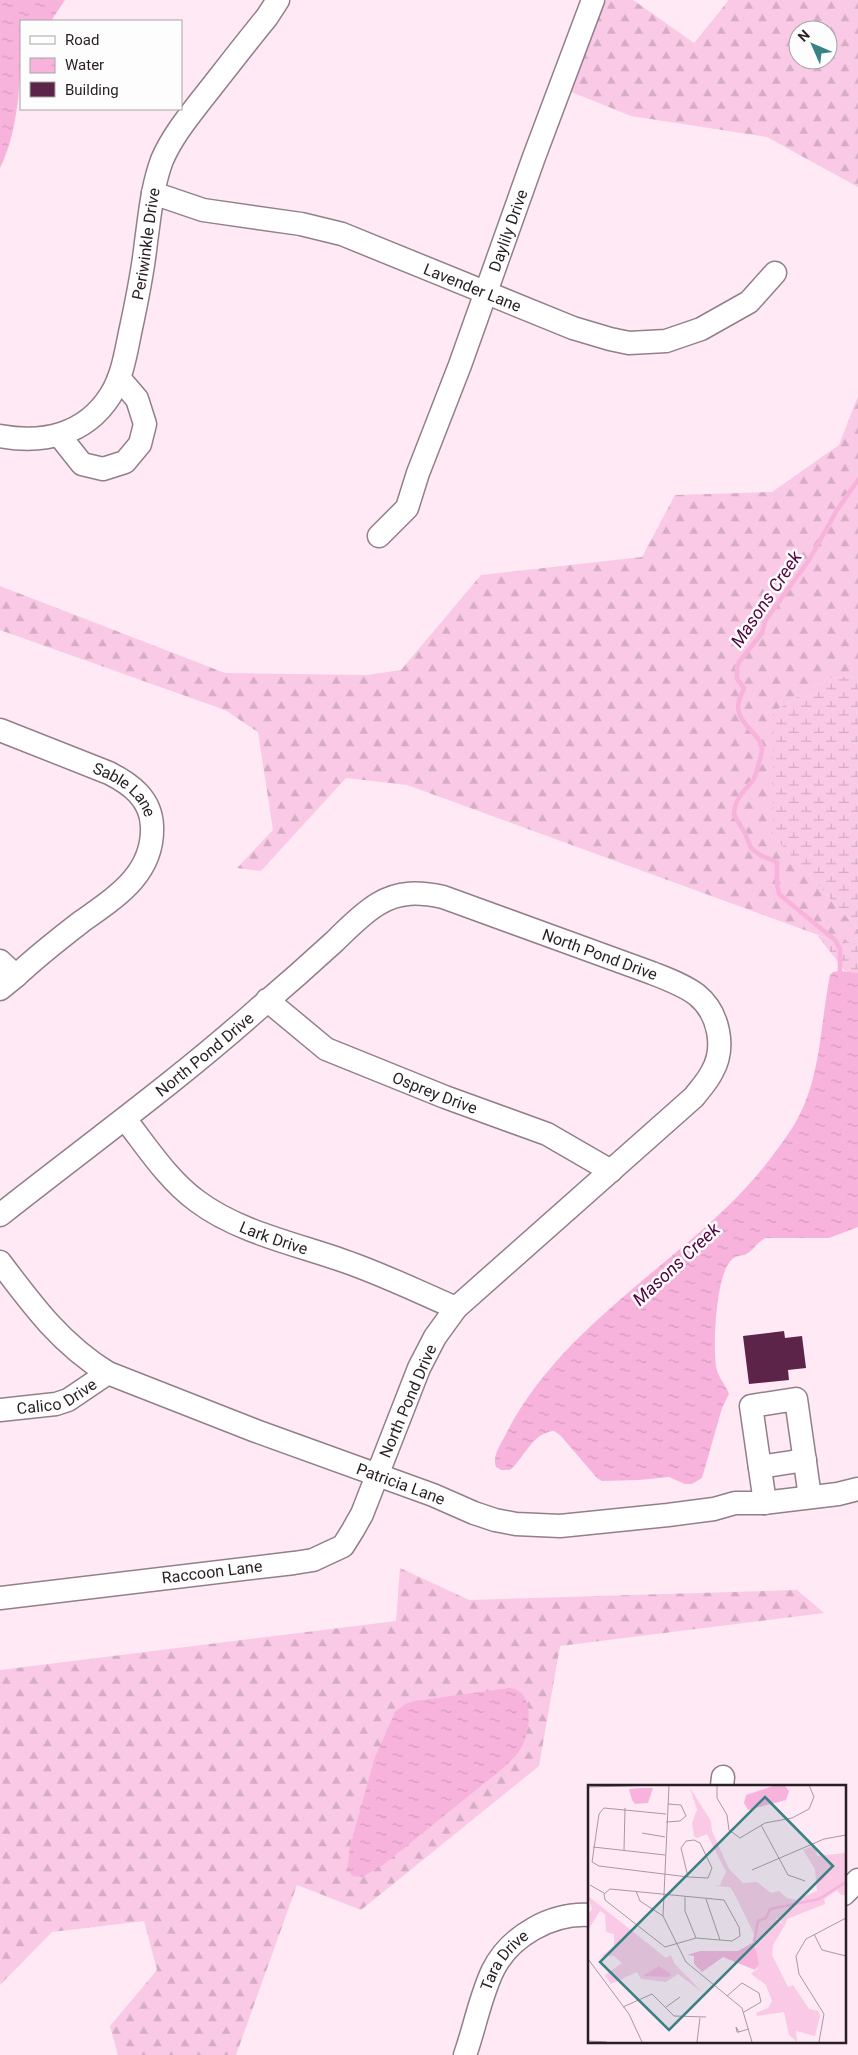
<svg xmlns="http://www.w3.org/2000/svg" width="858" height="2055" font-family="Roboto,sans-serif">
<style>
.forest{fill:url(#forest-firs);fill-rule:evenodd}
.wetland{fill:url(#wetland-marsh)}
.water{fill:url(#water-ripples)}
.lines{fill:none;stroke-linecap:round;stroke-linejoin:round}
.stream{stroke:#f8b3dc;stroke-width:4.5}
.building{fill:#5d244a}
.minor-casing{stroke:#927f8a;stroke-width:25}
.minor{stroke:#fff;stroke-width:22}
.labels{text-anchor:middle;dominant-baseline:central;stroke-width:5;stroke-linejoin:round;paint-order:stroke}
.street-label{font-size:16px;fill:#271f24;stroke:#fdfdfd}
.water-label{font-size:18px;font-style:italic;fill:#55033f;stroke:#fdfdfd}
.inset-river{fill:none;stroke:#f8b3dc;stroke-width:2.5}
.inset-road{fill:none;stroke:#a998a1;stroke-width:1}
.view{fill:#398185;fill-opacity:0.15;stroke:#398185;stroke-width:2.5}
.inset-edge{fill:none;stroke:#271f24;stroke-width:2.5}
</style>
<defs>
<pattern id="forest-firs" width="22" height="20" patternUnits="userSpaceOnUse" patternTransform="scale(1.25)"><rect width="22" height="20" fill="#f9c9e5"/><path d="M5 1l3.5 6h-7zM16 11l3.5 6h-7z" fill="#d5acc4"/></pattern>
<pattern id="wetland-marsh" width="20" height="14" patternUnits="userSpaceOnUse" patternTransform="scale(1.25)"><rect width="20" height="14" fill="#f9c9e5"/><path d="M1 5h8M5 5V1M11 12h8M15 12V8" fill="none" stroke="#d5acc4"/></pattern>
<pattern id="water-ripples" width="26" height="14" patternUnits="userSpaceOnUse" patternTransform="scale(1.25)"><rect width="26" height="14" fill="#f8b3dc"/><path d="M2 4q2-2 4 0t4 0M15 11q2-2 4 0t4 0" fill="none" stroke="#d59abd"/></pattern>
</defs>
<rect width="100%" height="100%" fill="#ffe9f5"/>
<g class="forest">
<path d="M606,0H633L694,43L729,0H858V187L767,137L631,116L569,91ZM798,30H828V60H798Z"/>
<path d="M858,396V676L828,678L773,712V836L858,929V937L843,944L407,785L346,778L261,871L237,868L273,830L258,732L225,710L0,630V586L225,673L367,675L401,670L481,575L642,557L675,495L772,492L839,445Z"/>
<path d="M400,1568L469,1600L797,1590L824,1613L560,1646L539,1766L361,1910L297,1885L236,2055H118L110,2026L157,1970L144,1921L52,1932L0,1985V1670L396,1621Z"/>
</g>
<g class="wetland">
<path d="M858,676V929L773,836V712L828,678Z"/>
<path d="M817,935L843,944L858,937V975L845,971Z"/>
</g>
<g class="water">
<path d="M0,0H65L51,21H21C21,68 21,126 0,168Z"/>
<path d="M840,971L858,973V1227L829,1238H766C758,1241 755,1248 748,1253C740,1258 736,1253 729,1263C716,1280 713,1345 716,1366C717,1376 726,1385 729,1394L722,1408L702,1478L692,1484H685L669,1477L639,1480L602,1481L597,1478L561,1436L554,1431C532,1433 525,1457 510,1470H501L496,1467C492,1457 500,1445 505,1436C553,1339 651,1280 727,1207C752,1183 775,1155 794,1125C821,1081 820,1025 830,975L833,972Z"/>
<path d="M509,1688C535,1689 531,1731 521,1748C517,1756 509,1762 502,1769L383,1865L362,1877L353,1876L350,1873L348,1865L350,1846L375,1757L395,1712L405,1704L415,1701Z"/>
</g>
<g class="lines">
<path class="stream" d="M840,977V950L836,941L779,894L777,885V862L760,855L751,848L745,833L734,815C734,800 743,792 752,782C755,779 762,754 762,749C762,735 738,725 738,706C738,700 742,694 744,688L737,679V667L739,662L762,633L765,621L809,560L837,510L858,480"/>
</g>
<path class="building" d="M784,1331L785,1338L802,1336L806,1368L788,1370L789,1380L749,1384L743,1336Z"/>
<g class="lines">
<g class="minor-casing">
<g id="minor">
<path id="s1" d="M153,193L203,210L301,224L342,234L573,328L610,339L629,343L666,341L701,329L749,302L775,273"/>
<path d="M59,435L82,464L103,469L125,462L140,444L145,424L137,399L119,378"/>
<path id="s2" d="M0,436C43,444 85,435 110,396C123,376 126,351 131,328C137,300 143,271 146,242C150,214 152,187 162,160C171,139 185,121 199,103C222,74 244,45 267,17L278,0"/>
<path id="s3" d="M379,536L407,508L418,473L460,365L534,157L593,0"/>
<path id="s4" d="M0,730L109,773C131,784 151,799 152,826C154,874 116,897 81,922C59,939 36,957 16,976L0,961"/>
<path d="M0,989L16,976"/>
<path id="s5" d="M267,1000L326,1049L445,1097L547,1134L611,1171"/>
<path id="s6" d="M125,1119C147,1147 168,1180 197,1201C238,1232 296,1244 344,1261C382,1274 419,1292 456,1308"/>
<path id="s7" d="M0,1215C86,1147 176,1082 258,1009C284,987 310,964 335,941C347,929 363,913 378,904C399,891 420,892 443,897L652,973C667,979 684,985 697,995C719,1013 726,1048 712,1072C707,1082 700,1089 694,1097L456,1308L435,1337L419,1368L362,1514L353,1530L343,1546L313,1560L294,1563L0,1598"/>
<path id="s8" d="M0,1262C33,1306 61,1344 108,1373L256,1431L433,1495L474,1513L495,1520L516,1524L560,1526L668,1515L714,1509L735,1503H763L838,1494L858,1489"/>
<path id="s9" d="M0,1410L56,1404L68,1400L108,1373"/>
<path d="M760,1467L805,1460"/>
<path d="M765,1503L751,1406L796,1399L810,1497"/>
<path d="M722,1786L723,1777"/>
<path d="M844,1894L858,1880"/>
<path id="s10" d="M465,2055C475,2027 480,1997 493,1970C510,1936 551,1913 589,1915"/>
</g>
</g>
<use href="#minor" class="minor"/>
</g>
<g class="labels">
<g class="street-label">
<text stroke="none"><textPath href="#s3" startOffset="335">Daylily Drive</textPath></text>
<text stroke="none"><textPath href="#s2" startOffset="282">Periwinkle Drive</textPath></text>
<text stroke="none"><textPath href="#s1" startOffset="335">Lavender Lane</textPath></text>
<text stroke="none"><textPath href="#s4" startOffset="140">Sable Lane</textPath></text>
<text stroke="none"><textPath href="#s7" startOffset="724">North Pond Drive</textPath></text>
<text stroke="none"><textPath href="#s7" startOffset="260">North Pond Drive</textPath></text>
<text stroke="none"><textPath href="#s5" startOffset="194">Osprey Drive</textPath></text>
<text stroke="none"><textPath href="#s6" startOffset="195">Lark Drive</textPath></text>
<text stroke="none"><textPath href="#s9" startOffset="59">Calico Drive</textPath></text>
<text transform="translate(408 1401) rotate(-67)">North Pond Drive</text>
<text stroke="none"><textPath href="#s8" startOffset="469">Patricia Lane</textPath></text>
<text transform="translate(212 1572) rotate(-7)">Raccoon Lane</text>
<text stroke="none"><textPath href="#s10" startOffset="104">Tara Drive</textPath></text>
</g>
<g class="water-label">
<text transform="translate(766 599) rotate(-56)">Masons Creek</text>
<text transform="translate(676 1264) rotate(-43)">Masons Creek</text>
</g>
</g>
<g transform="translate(588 1785)">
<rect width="258" height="258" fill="#ffe9f5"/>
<path d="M102,3L123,36L124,46L141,84L155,98L169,97L183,108L191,106L199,113L208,115L229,106L227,84L215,65L227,60L229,71L257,68V110H253L249,105L236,114L237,119L199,134L197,140L189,133L169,155L146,108L142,102L126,101L132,100L138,87L119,49L109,53L106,51L104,38L109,25ZM0,111L78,173L83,170L86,178L114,207L90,189L78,197L53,194L49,187L23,199L17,190L34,178L26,171H14L26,161V149L18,147L17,129L12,126L0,145V130L4,124Z" fill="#f9c9e5"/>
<path d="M182,131L197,140L185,160L184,170L200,202L205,200L221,224L230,226L232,231L227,251L208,246L209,257L201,250L196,227L169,231L168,228L180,223L184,216L178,200L163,189L169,184L167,152L171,156L172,141Z" fill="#f9c9e5"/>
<path d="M188,0L197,1L201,6L198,15L160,25L156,18L158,10ZM51,3H65L60,18L47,19L44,15L41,4ZM166,157L171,179L167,185L135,172L114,187L106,179V171L99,170L112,166H150ZM71,181L83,189L81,192L55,191Z" fill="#f8b3dc"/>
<path class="inset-river" d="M166,157L170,136L178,133L182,124L231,114L258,97"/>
<path class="inset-road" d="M81,0L75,131L98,177L154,223L164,257M129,0V13L139,30L141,45L152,53L177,38L204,33L221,24L226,12L221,0M0,2L70,0M78,29L16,23L11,29L4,77L11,81L100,92M78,37L92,36L98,31L93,20L80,19M173,40L200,90L217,96M54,48L77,52M106,55L112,58L124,83L120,93L100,92L93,63L98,56ZM5,62L77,70M36,65L37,23M164,85L236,54L258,50M2,100L16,108M22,104L136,115L151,142L152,151L144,156L108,153L77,162L17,115L16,109ZM48,106L52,116L75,131M97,112V126L108,153M118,114L132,155M226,149L234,165L258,171M0,174L41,229L54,257M139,211L154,198L171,208L173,217L156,227M35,222L64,209L86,231L118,232M78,222L92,212M151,247L148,242L149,247H151L154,246L161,244M0,256L18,257M109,257L112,233M231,257L236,229L211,189L208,171L218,154L258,133"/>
<path class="view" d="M177,12L245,81L81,245L12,177Z"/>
<rect width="258" height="258" class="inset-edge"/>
</g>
<rect x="20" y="20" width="162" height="90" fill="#fdfdfd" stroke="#a7a4a6"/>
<rect x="30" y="36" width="25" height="8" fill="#ffffff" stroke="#a7a4a6"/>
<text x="65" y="45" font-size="15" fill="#271f24">Road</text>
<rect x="30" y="58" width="25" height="15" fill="url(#water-ripples)" stroke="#a7a4a6"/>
<text x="65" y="70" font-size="15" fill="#271f24">Water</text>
<rect x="30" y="82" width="25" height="15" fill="#5d244a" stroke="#a7a4a6"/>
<text x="65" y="95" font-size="15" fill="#271f24">Building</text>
<g transform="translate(813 45) rotate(315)"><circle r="24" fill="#fdfdfd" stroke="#a7a4a6"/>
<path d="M0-4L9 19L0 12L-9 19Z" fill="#398185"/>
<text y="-8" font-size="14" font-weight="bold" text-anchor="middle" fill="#271f24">N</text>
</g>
</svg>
